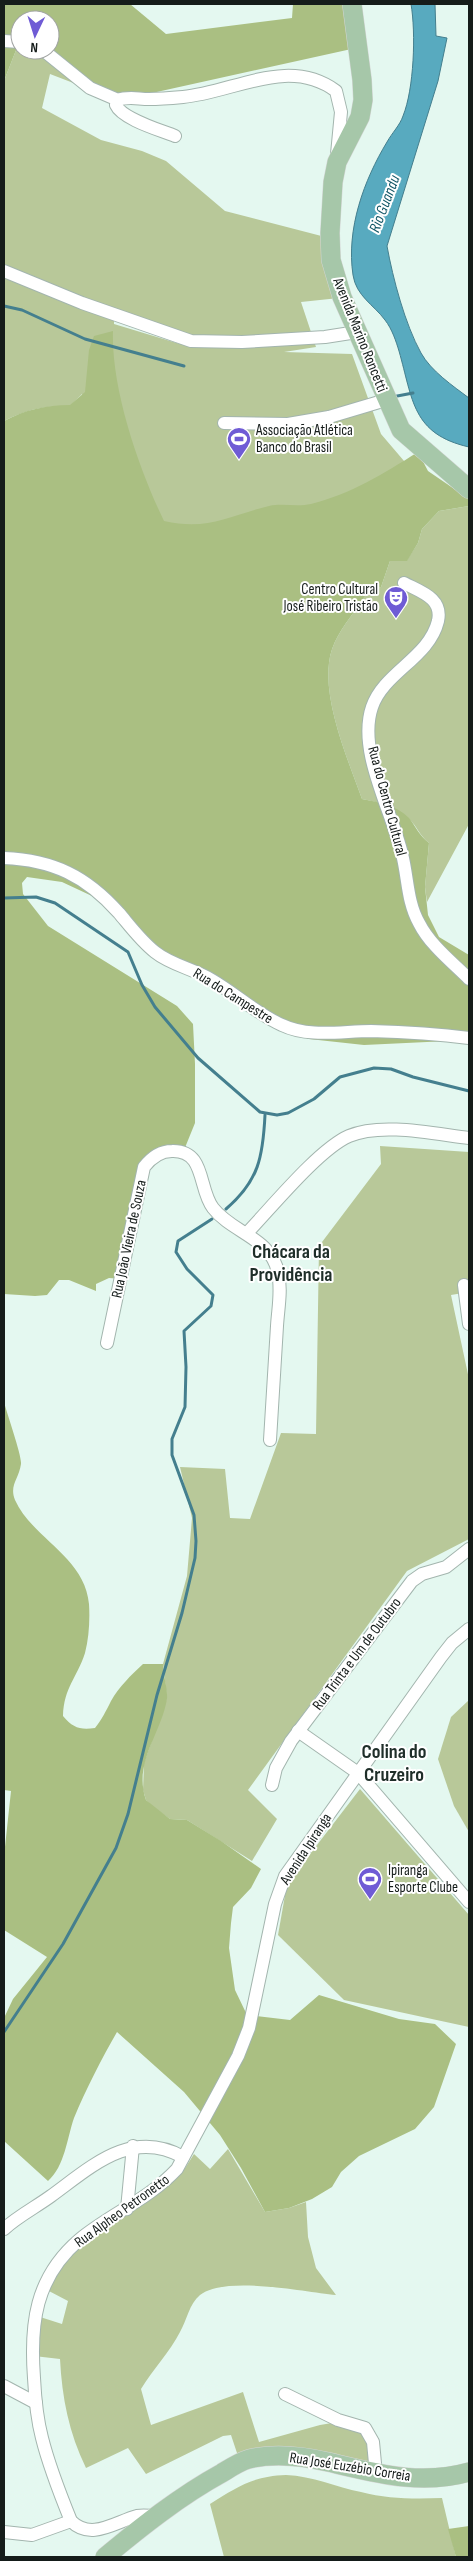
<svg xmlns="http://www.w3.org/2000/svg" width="473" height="2561" font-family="'Sofia Sans Condensed',sans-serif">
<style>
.green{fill:#b8c899;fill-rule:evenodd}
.forest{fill:#aabf82}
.water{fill:#58aabf;stroke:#447f8e}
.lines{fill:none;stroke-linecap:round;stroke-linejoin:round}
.stream{stroke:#447f8e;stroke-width:3}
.street-casing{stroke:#a3b5ae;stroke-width:14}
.primary-casing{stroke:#d5d6d6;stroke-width:20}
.street{stroke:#fff;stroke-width:12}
.primary{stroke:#a6c7a9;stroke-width:19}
.labels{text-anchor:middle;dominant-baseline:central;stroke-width:4;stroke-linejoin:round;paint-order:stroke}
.street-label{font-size:15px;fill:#151c1a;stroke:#fff}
.poi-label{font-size:15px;fill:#151c1a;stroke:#fff;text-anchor:start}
.water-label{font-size:16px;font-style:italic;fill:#125767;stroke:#fff}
.district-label{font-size:20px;font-weight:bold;fill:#1f2e29;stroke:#fff}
</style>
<rect width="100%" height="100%" fill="#e4f8f0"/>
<g class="green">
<path d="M18,45L20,50C47,50 68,73 89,89L50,74L42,108L101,140L142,151L166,161L225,211L333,239L339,298L301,302L316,347L284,352L352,354L381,434L416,475L119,578L82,394L70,406C45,405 25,410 4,421V81ZM114,315L179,339L180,344L114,324Z"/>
<path d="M469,506V824L427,902L425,887L429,843C419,835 417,826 409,819C396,807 378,802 362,799C348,760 324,704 329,663C331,643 343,627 354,612C361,602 368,588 381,587L390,561L407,560L418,543L422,529L439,511Z"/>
<path d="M380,1146L469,1152V1292L451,1295L469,1379V1539L407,1571L248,1790L277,1819L252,1861L187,1820L170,1819L153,1807L146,1800L143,1790L144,1763L167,1698L163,1664L187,1576L192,1518L180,1467L225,1469L230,1518L250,1519L281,1433L316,1434L319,1246L381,1164Z"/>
<path d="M469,1700V1832L454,1806L438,1759L451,1717Z"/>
<path d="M360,1789L469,1915V2027L344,2000L278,1935L287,1884Z"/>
<path d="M228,2149L265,2212L289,2208L306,2202L308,2237L316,2268L336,2295C303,2292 226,2275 200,2295C189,2304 187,2320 180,2332C170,2352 153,2369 141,2389L151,2425L243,2392L259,2442L320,2425L356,2419L370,2446L377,2476L334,2463L240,2462L231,2435L223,2436L146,2474L128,2448L86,2468C69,2433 62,2398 60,2359L34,2356L37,2316L62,2324L68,2301L47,2290C65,2243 138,2212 176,2179C183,2172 189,2162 194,2154L210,2169Z"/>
<path d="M286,2475C313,2476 336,2487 361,2492C388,2499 414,2499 442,2498L456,2557H224L210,2504C237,2487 253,2476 286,2475Z"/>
</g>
<g class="forest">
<path d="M4,4H130L166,34L292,18L293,4H347L356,48L125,99L99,95L45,55L31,50H50V20H20V46L18,45L4,81Z"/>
<path d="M113,331C111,389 139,469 164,521C208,531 228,516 269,506C282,503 297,507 311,504C351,494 383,474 418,452L428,471L469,499V506L439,511L422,529L418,543L407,561H390L381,587C368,588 361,602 354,612C343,627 331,643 329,663C324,704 348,760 362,799C379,802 396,805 409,818C416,827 419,835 429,843L425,887L428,915L439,937L469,955V1040L364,1045L309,1039L278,1027L186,969L92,896L62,882L27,877L22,883L23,894L48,926L177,1006L193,1024L195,1064V1123L182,1155L163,1158L146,1172L123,1279L109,1278L96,1284V1291L69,1280H59L47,1295L35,1296L4,1294V421C25,410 45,405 70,405L85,392L89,350L94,336Z"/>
<path d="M4,1402C7,1414 22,1456 21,1464C19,1479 9,1485 15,1500C32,1538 85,1557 89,1604C90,1620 89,1638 85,1653C77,1678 64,1687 63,1716C73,1728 80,1730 95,1728C102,1719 106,1711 111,1701C119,1687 131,1675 143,1664H163C163,1675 168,1689 167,1699C161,1734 133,1763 146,1800L170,1819L187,1820L221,1841L261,1869L251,1888L233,1907L231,1923L229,1948L235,1990L247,2015L290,2020L319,1995L399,2019L435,2024L456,2044L434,2107L415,2129L359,2156L341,2172L332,2187L312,2199L289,2208L265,2212L241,2168L220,2135L184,2092L117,2032C102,2058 86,2089 74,2118C67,2138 65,2166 48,2181L4,2141V2018L13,1999L47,1957L4,1930V1856L11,1791L4,1790Z"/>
<path d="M469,2526V2557H456L448,2529Z"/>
</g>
<path class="water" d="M411,4H435L436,36L447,38L438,81L387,246C393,279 405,324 421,353C431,371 453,386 469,398V447C412,434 413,400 399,351C396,341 392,329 385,320C374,305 356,296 353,275C346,229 364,180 387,142C392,133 400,125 403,116C414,89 416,33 411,4Z"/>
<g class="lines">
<g class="stream">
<path d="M4,306L22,310L85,339L184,366"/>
<path d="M392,397L413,393"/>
<path d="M4,898L36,897L55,903L128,952L142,985L155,1007L198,1058L260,1112L277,1115L288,1113L314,1099L340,1077L374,1068L391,1069L413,1077L469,1091"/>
<path d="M226,1209C259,1181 263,1156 265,1115"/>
<path d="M4,2032L63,1944L116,1848L128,1814L157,1695L182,1613L195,1558L196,1541L194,1515L172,1455V1439L185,1407L186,1367L184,1331L211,1306L213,1295L187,1269L176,1252L178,1241L212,1219"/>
</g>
<g class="street-casing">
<g id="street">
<path d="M4,41L20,42"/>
<path d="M43,50L90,88L118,100"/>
<path d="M175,136C160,130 122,119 116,105L118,100C128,96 138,99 149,99C160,99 172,98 183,97C235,92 288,56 336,91L341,112L337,154"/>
<path d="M4,271L82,303L191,341L242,342L325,337L357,332"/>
<path d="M224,423L288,424L329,417L386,400"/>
<path d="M404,583C421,592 443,598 438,621C429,658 384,672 372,707C357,751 392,811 402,854C408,877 407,902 419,923C430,945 452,962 469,979"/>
<path d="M4,858C53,860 86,876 119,913C130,926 141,941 155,952C171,965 194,969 212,980C236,994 257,1014 282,1025C309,1038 342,1031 371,1031C404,1032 437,1034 469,1038"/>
<path d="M247,1233C271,1208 319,1149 349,1136C381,1122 435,1134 469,1138"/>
<path d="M464,1285L469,1324"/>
<path d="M107,1343L144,1167C151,1158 160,1151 172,1151C206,1150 198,1189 213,1208C232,1233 272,1238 278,1273C282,1290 278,1309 277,1326C275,1364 272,1402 270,1440"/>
<path d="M298,1731L358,1773L469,1902"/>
<path d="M272,1785L276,1768L291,1741L412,1581L422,1574L446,1567L469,1549"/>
<path d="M127,2209L133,2146"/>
<path d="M4,2229C18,2216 36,2207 51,2196C91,2167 131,2128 183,2157"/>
<path d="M4,2386L36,2403"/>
<path d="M285,2394L338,2420L365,2428L373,2442L376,2474"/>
<path d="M156,2516C150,2516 143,2515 137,2516C115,2522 91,2541 71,2521C60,2494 49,2466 42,2438C37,2419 35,2398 34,2378C30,2324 35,2278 79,2240C110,2214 148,2200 177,2169L238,2056L249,2028L275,1904L285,1876L441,1657L452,1643L469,1629"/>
<path d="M4,2532L32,2535L71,2521"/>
</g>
</g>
<g class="primary-casing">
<g id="primary">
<path d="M352,4L362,80L363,100L360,117L337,162L333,182L330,233L331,260L342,297L401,430L469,489"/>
<path d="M105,2557C141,2527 180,2496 222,2473C230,2468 239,2462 249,2459C274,2453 302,2456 328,2462C376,2473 420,2486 469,2472"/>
</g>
</g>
<use href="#street" class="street"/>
<use href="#primary" class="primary"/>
</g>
<defs>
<g id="stadium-pin" transform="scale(1.25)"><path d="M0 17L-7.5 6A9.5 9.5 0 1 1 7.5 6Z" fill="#6f5bd5" stroke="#fff"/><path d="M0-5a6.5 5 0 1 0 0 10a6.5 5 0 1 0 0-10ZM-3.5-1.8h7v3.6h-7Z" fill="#fff"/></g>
<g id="theatre-pin" transform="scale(1.25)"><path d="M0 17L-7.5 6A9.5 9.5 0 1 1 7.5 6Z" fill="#6f5bd5" stroke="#fff"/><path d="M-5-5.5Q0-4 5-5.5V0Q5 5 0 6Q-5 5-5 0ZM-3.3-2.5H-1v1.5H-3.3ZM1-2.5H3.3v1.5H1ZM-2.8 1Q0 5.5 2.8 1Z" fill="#fff"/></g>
</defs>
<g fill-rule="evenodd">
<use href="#stadium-pin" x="239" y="439"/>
<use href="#theatre-pin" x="396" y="598"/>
<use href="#stadium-pin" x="370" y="1879"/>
</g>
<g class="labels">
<g class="street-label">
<text transform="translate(360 335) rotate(68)">Avenida Marino Roncetti</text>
<text transform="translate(387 801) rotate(75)">Rua do Centro Cultural</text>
<text transform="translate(233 996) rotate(32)">Rua do Campestre</text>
<text transform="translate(129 1239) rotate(-78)">Rua João Vieira de Souza</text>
<text transform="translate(357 1654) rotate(-53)">Rua Trinta e Um de Outubro</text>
<text transform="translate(306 1849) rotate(-57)">Avenida Ipiranga</text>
<text transform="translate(122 2211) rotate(-36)">Rua Alpheo Petronetto</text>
<text transform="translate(350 2467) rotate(9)">Rua José Euzébio Correia</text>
</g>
<g class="poi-label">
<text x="256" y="430">Associação Atlética<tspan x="256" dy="17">Banco do Brasil</tspan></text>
<text x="378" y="589" text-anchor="end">Centro Cultural<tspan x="378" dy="17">José Ribeiro Tristão</tspan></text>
<text x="388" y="1870">Ipiranga<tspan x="388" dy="17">Esporte Clube</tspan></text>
</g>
<g class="water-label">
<text transform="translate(385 204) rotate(-69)">Rio Guandu</text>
</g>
<g class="district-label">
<text x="291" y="1252">Chácara da<tspan x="291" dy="23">Providência</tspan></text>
<text x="394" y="1752">Colina do<tspan x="394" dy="23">Cruzeiro</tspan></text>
</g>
</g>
<rect width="473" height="2561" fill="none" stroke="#151c1a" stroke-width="10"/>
<g transform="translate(35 35) rotate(184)"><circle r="24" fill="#ffffff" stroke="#a1a4a3"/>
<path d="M0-4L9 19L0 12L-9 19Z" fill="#6f5bd5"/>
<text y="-8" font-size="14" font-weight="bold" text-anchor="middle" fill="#151c1a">N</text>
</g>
</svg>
